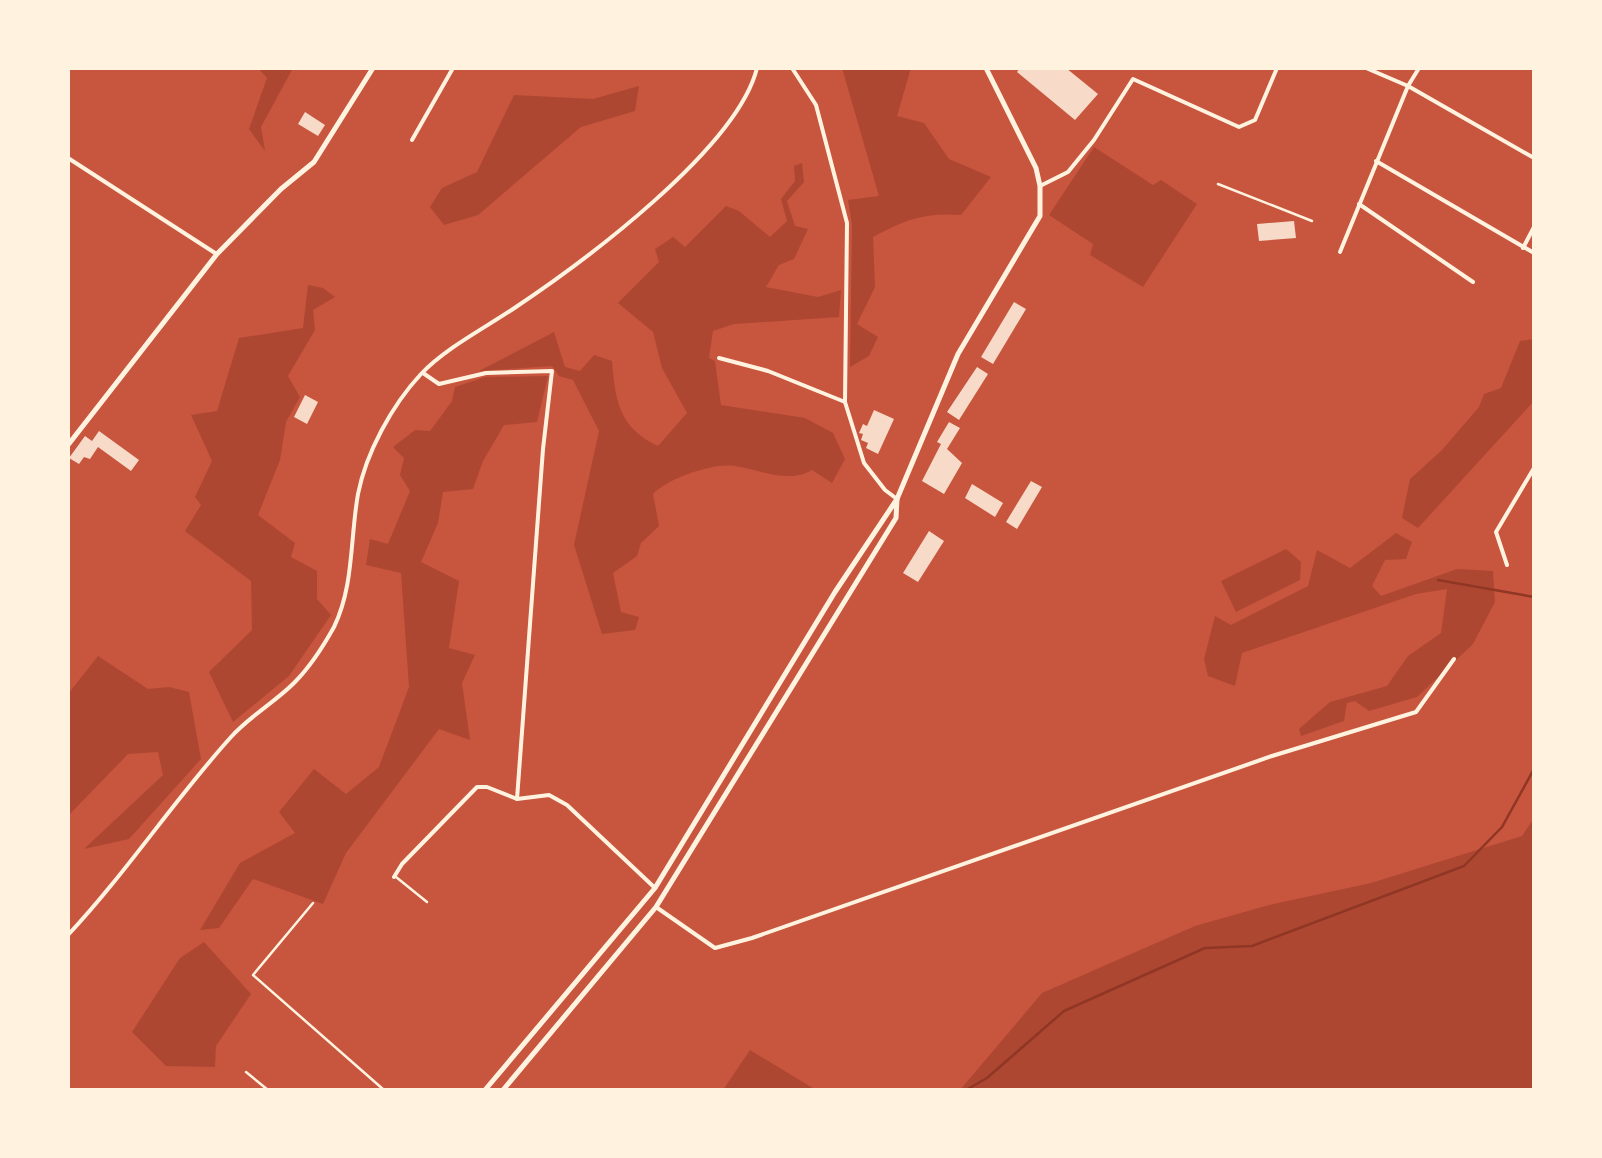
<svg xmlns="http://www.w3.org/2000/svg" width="1602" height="1158" font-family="Manrope,sans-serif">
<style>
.green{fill:#ae4732}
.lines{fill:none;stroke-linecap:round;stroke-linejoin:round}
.stream{stroke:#8f3625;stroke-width:2.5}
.building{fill:#f7dbc8}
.service{stroke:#fff3e0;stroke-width:2.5}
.pedestrian{stroke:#fff3e0;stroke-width:2.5}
.minor{stroke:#fff3e0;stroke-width:4}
.tertiary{stroke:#fff3e0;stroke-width:5}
.secondary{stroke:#fff3e0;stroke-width:5}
</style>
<rect width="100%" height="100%" fill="#c8553d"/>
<g class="green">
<path d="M258,68H293L261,127L265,151L249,129L267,78Z"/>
<path d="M842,68H911L897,116L924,123L949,159L991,177L961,215C926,212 903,220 873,237L875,287L857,324L878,337L869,356L850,367L852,225L848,200L879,196Z"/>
<path d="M639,86L635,111L581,127L478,215L444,225L430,207L442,188L477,172L514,95L593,99Z"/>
<path d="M1094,147L1153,185L1161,180L1197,204L1143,287L1090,255L1093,244L1049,215Z"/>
<path d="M802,163L804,182L787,201L795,226L808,229L794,259L779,265L766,287L818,297L841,290L839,317L734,324L713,331L709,358L715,361L721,405L805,418L833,433L845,459L832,483L812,470C789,484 760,470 735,466C712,463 669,478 653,494L659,526L641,543L637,556L613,573L621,612L639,617L635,630L602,634L574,545L599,431L573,380L559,376L552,366L479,371L554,332L565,367L580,371L594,355L612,361C615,400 619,428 658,446L687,413L662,368L653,332L618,303L659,262L655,249L673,237L685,247L726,206L739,211L770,237L787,221L781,199L795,181L794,166Z"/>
<path d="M308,285L323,288L335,297L313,310L315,330L288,376L300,397L286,422L280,460L258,515L295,543L291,557L317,571V599L331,615L289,676L233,722L209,672L252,630L251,581L185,531L201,505L195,497L212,461L191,415L217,411L239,338L303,328Z"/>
<path d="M1534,339V401L1418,528L1402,518L1410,479L1442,450L1479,407L1484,394L1501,388L1520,341Z"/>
<path d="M548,376L537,422L504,425L483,461L473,489L443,492L438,523L421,562L459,581L449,648L475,655L462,683L470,740L439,729L346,853L323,904L253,879L219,928L200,930L240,863L295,833L279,812L314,769L346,794L379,767L409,687L401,573L366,565L370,539L388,544L410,491L400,475L404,458L393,447L415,430L430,431L452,401L455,387L485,377Z"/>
<path d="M1396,533L1412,542L1406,559L1385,560L1372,586L1381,596L1457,569L1493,571L1495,602L1473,644L1417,697L1369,711L1355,701L1347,703L1344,721L1301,736L1299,729L1330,702L1387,686L1408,656L1441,633L1447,589L1416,594L1242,653L1235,686L1208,676L1204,659L1215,616L1231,625L1308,586L1317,550L1350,568Z"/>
<path d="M1286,549L1301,562L1300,580L1236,612L1221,581Z"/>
<path d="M98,656L148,689L169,687L189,692L201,759L129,839L84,849L163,775L158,752L128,754L68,816V694Z"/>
<path d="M1534,818V1090H960L1042,993L1195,926L1269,905L1371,883L1522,836Z"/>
<path d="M204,942L251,994L216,1046L215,1067L166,1066L132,1032L180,958Z"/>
<path d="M750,1050L816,1090H723Z"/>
</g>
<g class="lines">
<g class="stream">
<path d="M1438,580L1534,597"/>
<path d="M966,1090L987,1078L1064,1011L1205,948L1252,946L1464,866L1502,827L1534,769"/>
</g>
</g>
<g class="building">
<path d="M1020,68H1066L1098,94L1075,120L1017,72Z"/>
<path d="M305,112L325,125L318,136L298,124Z"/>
<path d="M1294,221L1296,238L1259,241L1257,224Z"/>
<path d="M1014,302L1026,309L993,364L981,357Z"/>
<path d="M977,367L988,374L959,420L947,412Z"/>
<path d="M305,395L318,402L307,424L294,417Z"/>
<path d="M874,410L894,419L878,454L866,448L868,443L861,440L863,434L859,433L863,424L867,426Z"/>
<path d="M949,422L960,428L947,449L962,463L944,494L922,481L941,444L937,442Z"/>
<path d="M99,431L139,460L131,471L98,447L90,459L84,457L79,464L69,458L85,436L92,441Z"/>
<path d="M1031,481L1042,487L1017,529L1006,522Z"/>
<path d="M972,484L1003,503L995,517L965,498Z"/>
<path d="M929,531L944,541L918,582L903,573Z"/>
</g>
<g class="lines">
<g class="service">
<path d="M396,877L427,902"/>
<path d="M313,903L253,975L384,1090"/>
<path d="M246,1072L268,1090"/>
</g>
<path class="pedestrian" d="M1218,184L1312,221"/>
<g class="minor">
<path d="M792,68L816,105L847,223L845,402L864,463L885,490L897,499"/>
<path d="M1366,68L1408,86L1534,158"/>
<path d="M412,140L453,68"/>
<path d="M68,158L215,253"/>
<path d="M1376,161L1534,253"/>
<path d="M1040,186L1068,172L1094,140L1133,79L1239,127L1255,120L1277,68"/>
<path d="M1359,204L1473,282"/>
<path d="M1523,248L1534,227"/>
<path d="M1340,252L1408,86L1419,68"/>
<path d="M719,358L768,371L845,402"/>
<path d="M1507,565L1496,532L1534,468"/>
<path d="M517,799L549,795L567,805L655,888"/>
<path d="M394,877L402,864L477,787H487L517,799L543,449L552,371L486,373L439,384L423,373"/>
<path d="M656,907L715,948L752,938L1272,756L1416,712L1454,659"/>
<path d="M68,935C127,872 174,800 231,737C250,716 275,702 294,683C309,668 324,645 334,627C354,586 350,539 358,494C366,453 392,405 421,374C446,348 483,329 513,309C582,263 737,149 757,68"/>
</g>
<path class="tertiary" d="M68,445L217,254L281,189L314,162L373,68"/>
<g class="secondary">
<path d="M485,1090L655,888L835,592L897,499L958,354L1040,216V186L1036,168L986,68"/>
<path d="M503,1090L656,907L896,518L897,499"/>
</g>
</g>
<rect width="1602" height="1158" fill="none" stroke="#fff3e0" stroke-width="140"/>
</svg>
